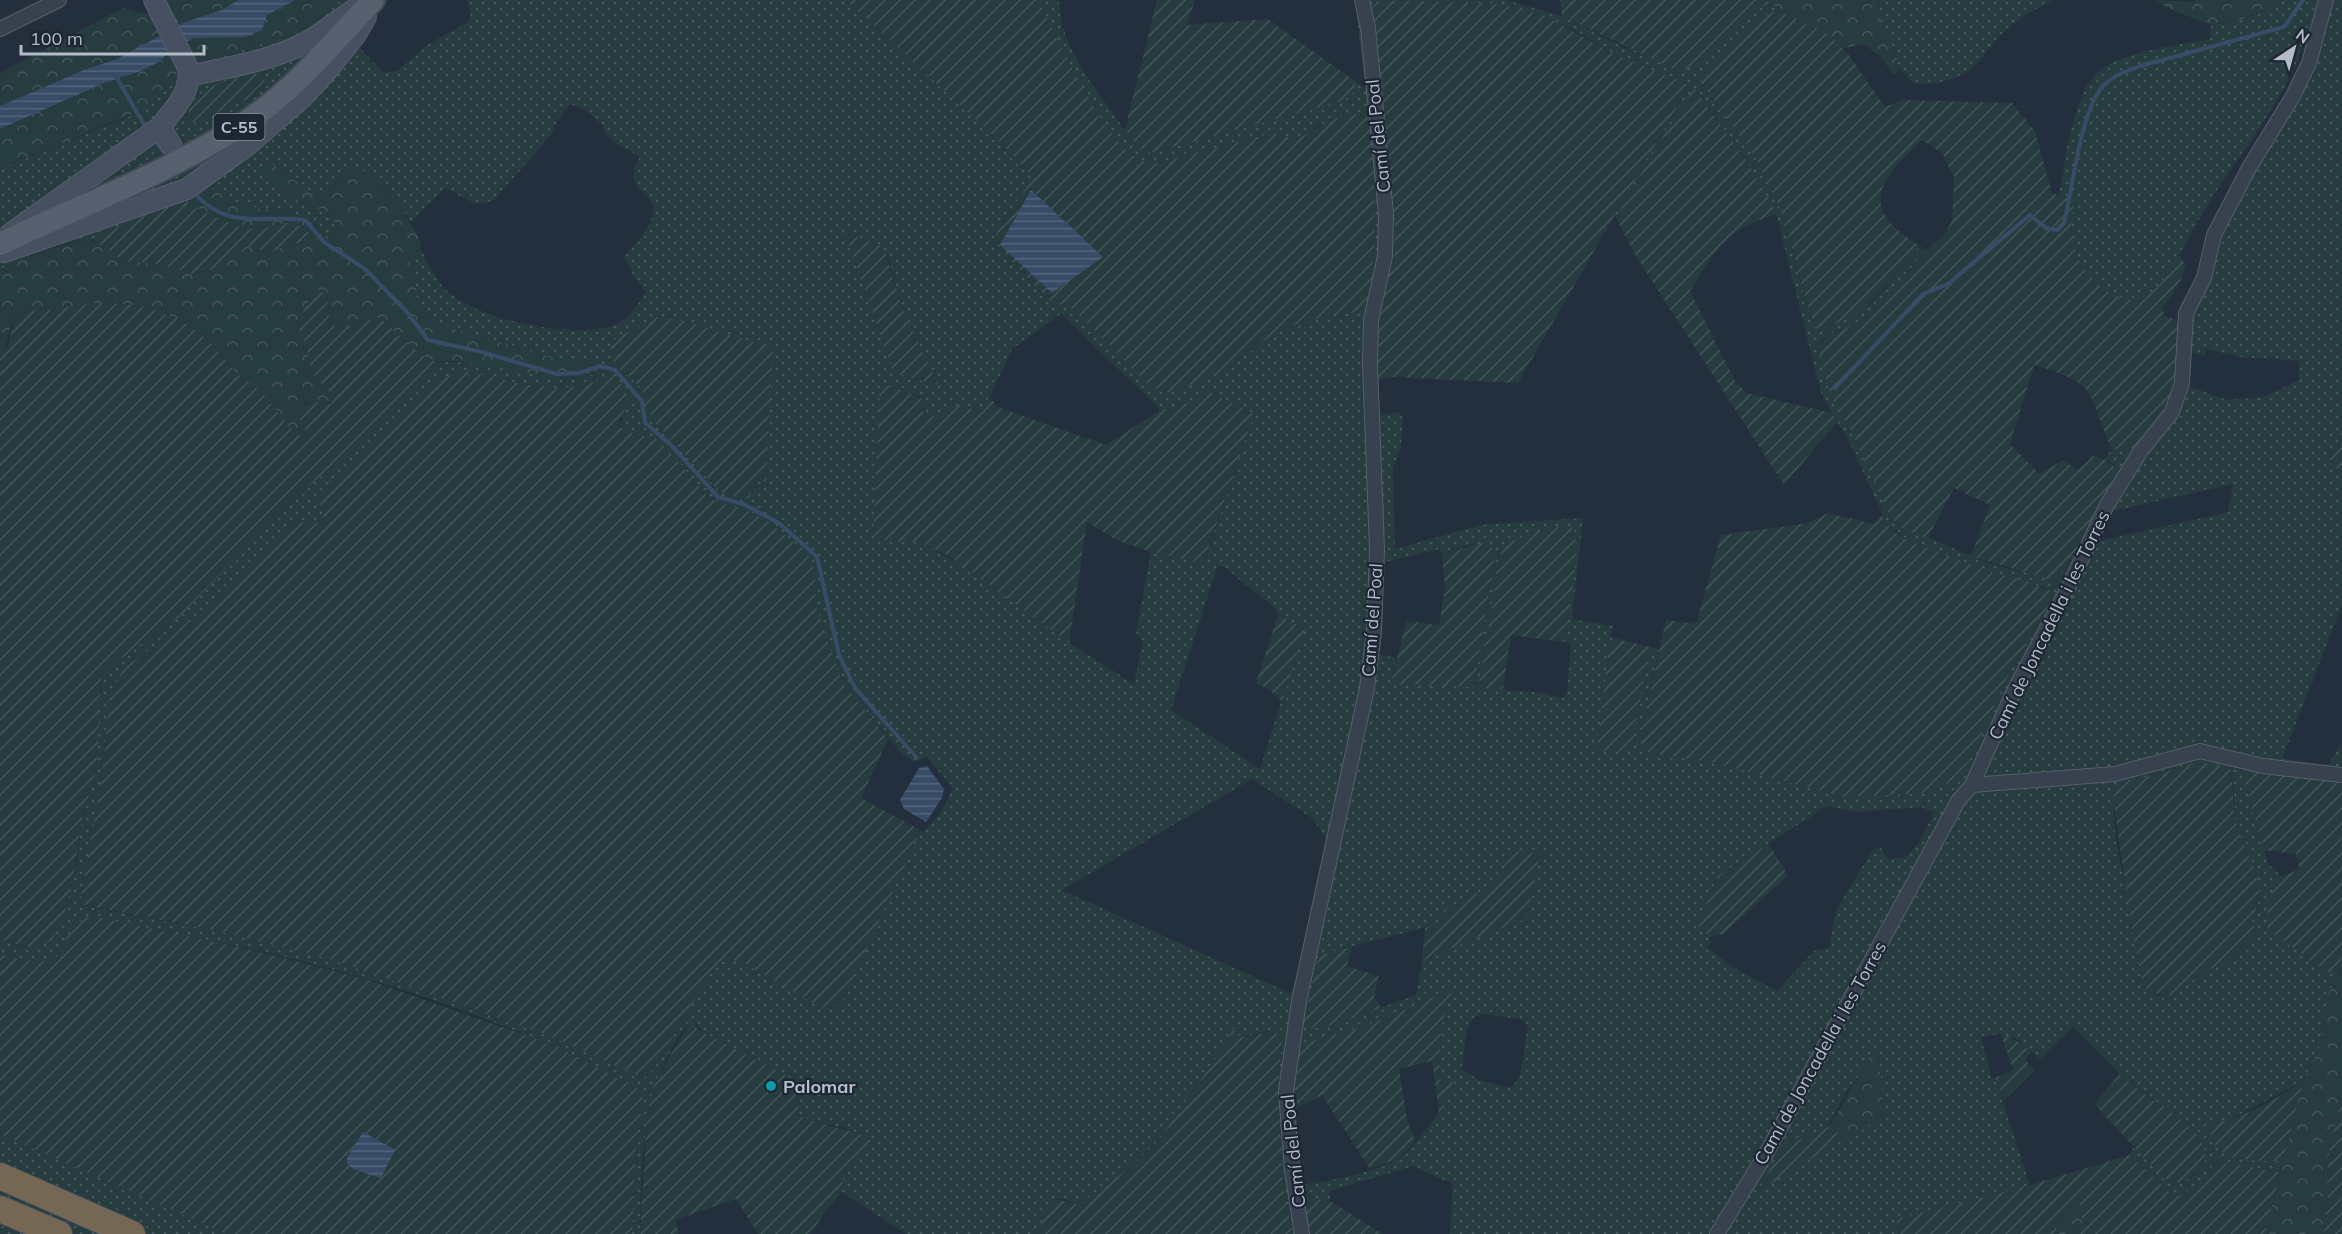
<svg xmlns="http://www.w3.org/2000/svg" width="2342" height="1234" font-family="Mulish,sans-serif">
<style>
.grass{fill:url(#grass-dots);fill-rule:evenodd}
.forest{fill:url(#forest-crowns)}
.garden{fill:url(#garden-furrows)}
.water{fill:url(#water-rules)}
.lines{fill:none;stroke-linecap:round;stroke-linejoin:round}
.stream{stroke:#394c67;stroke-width:4}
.street-casing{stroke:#565f6c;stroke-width:16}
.secondary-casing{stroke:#565f6c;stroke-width:22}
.primary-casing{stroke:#414a57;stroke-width:26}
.highway-casing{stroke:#434c59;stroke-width:28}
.street{stroke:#38414e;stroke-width:14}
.secondary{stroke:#465061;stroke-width:20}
.primary{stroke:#56606e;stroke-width:22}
.highway{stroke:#746855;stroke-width:26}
.culture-dot{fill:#0f9aa8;stroke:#1d2633;stroke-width:2}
.labels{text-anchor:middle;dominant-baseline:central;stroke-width:4.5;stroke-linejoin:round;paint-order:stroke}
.shield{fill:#1d2633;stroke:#878f9c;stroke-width:1.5}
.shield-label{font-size:16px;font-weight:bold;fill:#b4bcc9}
.street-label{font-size:18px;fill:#b4bcc9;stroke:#1d2633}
.poi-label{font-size:18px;font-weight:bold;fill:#b4bcc9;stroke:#1d2633;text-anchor:start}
</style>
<defs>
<pattern id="grass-dots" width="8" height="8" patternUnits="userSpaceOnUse" patternTransform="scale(1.5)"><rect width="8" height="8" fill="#263c3f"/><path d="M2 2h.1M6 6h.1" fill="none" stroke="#435659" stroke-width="1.8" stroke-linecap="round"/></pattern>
<pattern id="forest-crowns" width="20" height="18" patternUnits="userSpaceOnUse" patternTransform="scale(1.5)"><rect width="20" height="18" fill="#263c3f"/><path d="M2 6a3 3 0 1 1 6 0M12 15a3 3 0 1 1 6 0" fill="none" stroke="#435659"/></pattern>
<pattern id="garden-furrows" width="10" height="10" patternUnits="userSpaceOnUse" patternTransform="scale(1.5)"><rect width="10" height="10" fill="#263c3f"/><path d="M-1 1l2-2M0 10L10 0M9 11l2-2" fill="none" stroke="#435659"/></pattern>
<pattern id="water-rules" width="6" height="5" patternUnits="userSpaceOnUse" patternTransform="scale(1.5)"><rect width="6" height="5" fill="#394c67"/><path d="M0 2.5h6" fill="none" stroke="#53647b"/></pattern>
</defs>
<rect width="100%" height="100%" fill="#242f3e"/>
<g class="grass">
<path d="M339,0H388L357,45L383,72L397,71L427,45L467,23L471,17L467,0H846L999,141L1033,177L996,234L994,241L1054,307L1066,301L1103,338L1223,372L1273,334L1291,326L1334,314L1366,311L1322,123L1297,140L1273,133L1153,164C1109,160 1058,37 1038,0H1059C1060,55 1106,98 1133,143L1146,152L1152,153L1345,100L1355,91L1356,82L1365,88L1355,0H1506L1562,16L1625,48L1699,63L1750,13L1770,3L1782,12C1754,11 1718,62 1700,83L1755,157L1780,208L1813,326L1821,331L1867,308L1920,246L1926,250C1909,269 1883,307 1863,319C1849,328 1829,331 1819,344L1830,395L1850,429L1891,518L1897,524L1990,564L2056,580C2078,570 2105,490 2115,465L2105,459L2112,449L2136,448L2166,410L2178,366L2185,301L2207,249L2214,218L2242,166L2276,116L2300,68L2306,47L2303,42C2292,92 2232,163 2205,209C2190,233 2176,268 2157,288C2152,294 2145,298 2138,301C2086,295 2062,249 2075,202L2057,197C2064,181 2064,159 2068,142C2074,120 2081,86 2099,71C2123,51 2179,45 2210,39L2211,25L2231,22L2268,11L2269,0H2342V431L2330,460L2333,467L2342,471V605L2282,759L2328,765L2341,744L2342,784L2245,769L2243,777L2268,864L2282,877L2272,896L2267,927L2329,973L2340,971L2328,994L2319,1049L2303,1081L2235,1117L2216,1124H2205C2209,1130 2211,1139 2215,1145C2228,1163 2264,1161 2283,1161L2280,1173L2216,1160L2203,1181L2176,1199L2129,1155L2135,1146L2164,1179L2191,1178L2205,1161L2165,1109L2120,1074L2073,1027L2040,1059L2014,1037H2002L2001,1034L1981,1037L1992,1079L1995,1078L2030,1185L1898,1219L1897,1234H1450L1453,1184L1413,1166L1330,1191V1201L1304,1198L1308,1234H1293L1283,1190L1278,1090L1282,1037C1278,1036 1271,1031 1268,1031C1254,1032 1242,1045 1232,1028L1226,1043L1158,1141L1129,1168L1079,1205L1065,1199H1056L1046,1209L1038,1234H906L842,1192L843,1172L874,1143L846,1128L809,1120L797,1113L803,1088L784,1074L702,1032L693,1018C639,1082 643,1156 640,1234H632L636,1143L643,1098L637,1088C533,1032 419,991 305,962C235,943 162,932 91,917C82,918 71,929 67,937C63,943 65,950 60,955C46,967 15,958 0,954V939L22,947L41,945L65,914L77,863L81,825L96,769L101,677L119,660L178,618L300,492L342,461L420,386L437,362C462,361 486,365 511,369C540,374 569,386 598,372V361L553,358L439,324L430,318L416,296V274L410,261L411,256L420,249C428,261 435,278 444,288C474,320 575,340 615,325C629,320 638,303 646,292L634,277L624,257C634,245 659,220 652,203C648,194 638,190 634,181V168L640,157L612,141L605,133L603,125L585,110L570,104L557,121L551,135L496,198C479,211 463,197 446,188L411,222C399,201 376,178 355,168L338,176L332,189L313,193L266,160C276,173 286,192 299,202C316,214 325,200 337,226L331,237L322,234C304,205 265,212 235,204C226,201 219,194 211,188C187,195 168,207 145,216C127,224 110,229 93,240C68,237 24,260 0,269V169L128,117L160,95L175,76L191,65L294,35L315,21ZM1386,0L1501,4L1571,28L1614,54L1687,84L1688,89L1614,215L1616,218L1694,88L1697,91L1748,163L1776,213L1821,393L1850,444L1888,525L1908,540L1996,574L2044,587L2054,595L2052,602L2014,663L1969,761L1952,780L1925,793L1844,797L1716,763L1649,753L1639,742L1659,649L1650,647L1628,751H1597L1610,637L1613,626L1572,619L1583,518L1480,525L1395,549L1393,468L1401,447L1403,417L1398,412L1381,415L1376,381L1375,328L1394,255L1395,220L1371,9ZM247,75H257L265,81L250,97L203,119L189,111C203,88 221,82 247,75ZM846,233L879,245L889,260L903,310L937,385ZM1061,314L1156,405L1171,411L1209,392L1254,414L1204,564L1151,552L1136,633L1143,641L1134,684L1069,643L965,566L920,543L887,385L921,397L924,416C940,420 953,411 967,406L983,412L1012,349ZM772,348L766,481L759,479L752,493L721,492L716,488L651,418L647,399L638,384L615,366ZM2206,349L2240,357L2299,361V380L2264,397L2227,400L2185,385L2192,353L2205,356ZM467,371C514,381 566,401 611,375L614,377L628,397L619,429L625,433L656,439L677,460L706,495L715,501L746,510L767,520L808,555L815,571V603L842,682L902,754L914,762L927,757L953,788L942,811L924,832L918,829L917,838L838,1005L827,1008L742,962L724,959L710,974L655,1066L647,1076L642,1078L550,1036L330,959L217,931L80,905L102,774L104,746L125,667L209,607L291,521L312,524L326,521L324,487C337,476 352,467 365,456C392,432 430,372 467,371ZM2233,484L2228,512L2099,541L2113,511ZM1471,544L1491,546L1495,556L1474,687L1392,674L1396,658L1377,654L1385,562L1440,549L1442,554ZM1502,548L1576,551L1565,642L1571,643L1567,693L1563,698L1542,693L1478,687ZM1218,565L1224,567L1276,609L1278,615L1304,629L1260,769L1171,710ZM2228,766C2236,781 2233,804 2236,821C2245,862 2273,877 2251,923L2258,931L2232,960L2207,970L2171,996L2154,994L2145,989L2131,924L2132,917C2125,878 2105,819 2119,781L2143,778L2173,768ZM1252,779L1312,818L1329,842L1292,994L1062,890ZM1827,806L1855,812L1922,807L1934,813L1919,842L1907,857L1888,859L1881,848L1873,849L1836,910L1829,947L1814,951L1777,991L1736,969L1707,947L1711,943L1708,934L1698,926L1718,876ZM1540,855L1527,918L1430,957L1422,962L1416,995L1327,1027L1303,1028L1319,955L1438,924L1444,910L1495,884L1503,873ZM1445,991L1452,992L1441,1027L1439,1079L1450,1083L1456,1088C1441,1109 1421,1142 1400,1157C1378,1173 1330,1180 1302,1185L1293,1114L1300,1043C1351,1034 1399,1014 1445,991ZM1481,1014L1520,1019L1528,1025L1520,1076L1511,1088L1480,1081L1462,1069C1466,1052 1462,1019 1481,1014ZM1869,1048L1879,1052L1884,1124H1871L1863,1127L1759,1190L1786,1139C1832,1140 1828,1120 1848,1090C1856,1078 1867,1068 1871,1054Z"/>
<path d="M1879,0H2052C2039,8 2024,15 2012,25C1981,50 1982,74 1940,82C1931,84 1921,85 1912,82L1899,68L1895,51L1878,18Z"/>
<path d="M0,1134L226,1234H0Z"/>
</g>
<g class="forest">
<path d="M163,0H238L222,10L185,22L117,59L84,70L0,106V73L123,8C145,14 149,20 163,0Z"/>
<path d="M295,0H339L315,21L294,35L191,65L175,76L160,95L137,112L0,169V129L104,83L142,71L159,62L172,49L194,38L218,36L267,15Z"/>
<path d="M1766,0H1879C1877,15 1880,28 1893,37L1891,42L1898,62V73L1893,74L1881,57L1864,44L1843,48L1829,34L1795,20Z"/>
<path d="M2155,0L2195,2V0H2269L2274,4L2268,11L2231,22L2211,25L2167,8Z"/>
<path d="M266,160L313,193L332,189L336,184L337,173L355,168L361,169L399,203L421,242L420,249L411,256L410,261L416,274V296L428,315L439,324L553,358L598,361L603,364V368L585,377L555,378L458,361H433L418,353L380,318C365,318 349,330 334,326L329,319L328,298L318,290L304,308L299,330L307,346L311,372L334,397L331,404L307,402L301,405L297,414L306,433L301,438C285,426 276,407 262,393C255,385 245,381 237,373C226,363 219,349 207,339C167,305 110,296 60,309C48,312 30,308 19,314C7,321 11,344 0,354V269L51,249L87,239L99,244L122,260L157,264L192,274L213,269L237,246L244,244L269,253L288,244L314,241C297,211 275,230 252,228C234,228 196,212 185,198C191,195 199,188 206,187C214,186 225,200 233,203C264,213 303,204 322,235L332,237L337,226C325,201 318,214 300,202C287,194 272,179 261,168Z"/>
<path d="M2342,966V1095L2327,1168L2329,1186L2324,1234H2265L2303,1081L2319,1049L2328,994Z"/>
<path d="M1869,1048H1875L1879,1052L1884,1124H1871L1844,1139L1830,1126L1871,1054Z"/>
<path d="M2076,1204L2082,1206V1223L2077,1234H2055C2058,1221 2063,1209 2076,1204Z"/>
</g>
<g class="garden">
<path d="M846,0H1038C1059,38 1109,160 1153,164L1273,133L1297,140C1313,130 1352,103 1370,119C1375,186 1379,245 1366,312L1334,314L1291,326L1273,334L1223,372L1177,391L1163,393L1147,383L1066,302L1055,307L998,246L994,241L996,234L1033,177L999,141Z"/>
<path d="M1157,0H1195L1187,25L1268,19L1356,82L1355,91L1345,100L1155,152C1139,154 1132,141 1125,129Z"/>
<path d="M1386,0L1501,4L1543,15L1614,54L1687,84L1688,88L1518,383L1392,377L1376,381L1375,328L1394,255L1395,220L1371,9L1377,2Z"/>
<path d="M1560,0H1766L1770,3L1750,13L1699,63L1680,72L1562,16Z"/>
<path d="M1773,12H1782L1829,34L1848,54L1885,107L1902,100L2012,103L2035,131L2052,193L2075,201C2062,248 2087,295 2138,301L2159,286L2178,253L2186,266L2180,282L2162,309L2165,316L2179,321L2178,366L2166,410L2136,448L2112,449C2086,392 2101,385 2034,365L2010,444L2039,474L2063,460L2078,470L2093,456L2105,459L2121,473L2081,547L2059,580L2047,579L1971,556L1990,505L1954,488L1927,539L1901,527L1891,518L1850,429L1830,395L1818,346L1827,337L1864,319L1880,305L1926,250L1943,236L1952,221L1954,177L1942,153L1922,140C1877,183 1858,208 1920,246L1864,310L1821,331L1814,327L1780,208L1755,157L1700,82C1721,59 1744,23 1773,12Z"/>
<path d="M247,75H260L265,81L247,99L195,123L188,121C185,92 224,80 247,75Z"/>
<path d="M1694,88L1748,163L1777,214C1727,229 1716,248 1690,291L1735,381L1746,393L1832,413L1837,422L1784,485L1634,253L1616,218L1657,146Z"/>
<path d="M186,195L187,201C204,213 225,223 246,228C271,233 296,208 314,241L288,244L269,253L244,244L237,246L213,269L192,274L157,264L122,260L93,240C122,222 156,211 186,195Z"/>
<path d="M845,233L879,245L885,251L903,310L938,385L894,373Z"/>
<path d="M317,290L327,294L329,319L334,326C349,330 365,318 380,318L421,355L437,362L420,386L342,461L300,492L178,618L119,660L101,677C98,707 100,739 96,768C93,788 84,806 81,826C77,851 70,928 48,942C33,952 15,944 0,939V354L8,345L15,318C27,307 48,312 63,308C112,296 168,305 206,339C220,350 227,365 240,376C247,382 256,386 262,393C276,407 285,426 302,438L306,433L297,414L301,405L311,402L331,404L334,397L311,372L307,346L299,330L304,308Z"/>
<path d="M656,317L685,321L773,348L766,482L759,479L748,499L724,494L716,488L651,418L642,390L632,379L615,366L610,346L615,339Z"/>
<path d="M467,371C514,381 566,401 611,374L623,387L629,400L619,422V429L656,439L677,460L706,495L715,501L746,510L767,520L808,555L815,571V603L842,682L888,739L861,798L918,829L917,838L844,998C838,1007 831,1009 820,1007L742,962L724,959L710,974L655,1066L647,1076L642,1078L550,1036L330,959L217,931L80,904L102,774L110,695L119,677L125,667L209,607L291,521L312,524L325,521C321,509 316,498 325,486C335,473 353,466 365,455C392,432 430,372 467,371Z"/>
<path d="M880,382L921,398L924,416C942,421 945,409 960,405L983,412L989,395L997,407L1106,445L1159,411L1156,405L1171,411L1209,392L1254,414L1203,564L1151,552L1116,540L1087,522L1069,643L949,556L920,543L873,539Z"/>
<path d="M2342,431V471L2333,467L2330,460Z"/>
<path d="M1828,513L1874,524L1881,515L1892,530L1905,539L1996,574L2026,581L2053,592L2052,601L2014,663L1969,761L1952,780L1925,793L1844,797L1716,763L1649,753L1639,742L1666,620L1696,624L1721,535L1808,523Z"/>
<path d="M1566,526L1573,528C1582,548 1568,617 1565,642L1511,635L1503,689L1478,688L1502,548C1520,535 1544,528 1566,526Z"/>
<path d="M1485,542L1491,546L1495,555L1474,687L1391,684L1406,621L1439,625L1445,589L1442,554Z"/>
<path d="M1278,615L1305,629L1282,702L1270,690L1256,683Z"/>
<path d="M1610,637L1650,647L1632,743L1628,752L1597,751Z"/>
<path d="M2198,762L2228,766L2230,770C2234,786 2232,804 2236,821C2246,864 2272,874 2251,923L2258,931L2232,960L2207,970L2171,996L2148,992L2143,984L2131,924L2113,798L2119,781L2143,778Z"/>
<path d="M2245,768L2342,784V966L2335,974L2329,973L2268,930C2265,916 2270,887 2281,878C2286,874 2294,872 2299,869L2296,854L2264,850L2243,777Z"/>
<path d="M1769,844L1788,876L1723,934L1710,937L1698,926L1718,876Z"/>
<path d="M1508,850L1540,854L1527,918L1430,957L1422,962L1425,928L1438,924L1444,910L1495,884L1503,873Z"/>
<path d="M91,916L240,947L365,979L556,1046L637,1088L643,1098L636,1143L632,1234H226L0,1134V954C15,958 46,967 60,955C65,950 63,943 67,937C71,929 82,918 91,916Z"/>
<path d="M1352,947L1347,966L1379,976L1374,997L1381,1008L1326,1027L1302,1028L1319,955Z"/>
<path d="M1445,991H1452L1441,1027L1439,1079L1454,1082L1456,1088L1439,1113L1432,1061L1399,1069L1407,1119L1415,1141L1399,1158L1370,1169L1322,1095L1293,1110L1300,1043C1351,1034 1399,1014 1445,991Z"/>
<path d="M693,1017L697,1029L702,1032L784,1074L803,1088L797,1114C822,1128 851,1126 875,1143L843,1172L842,1192L824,1213L811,1234H758L736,1199L675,1220L679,1234H640L647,1115L654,1083Z"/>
<path d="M1232,1028C1242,1046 1259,1032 1273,1031L1282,1037L1278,1090L1283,1190L1293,1234H1038L1046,1209L1056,1199L1079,1205L1129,1168L1158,1141L1226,1043Z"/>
<path d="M2008,1036L2032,1051L2025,1060L2034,1070L2004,1100L1995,1078L2013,1070L2002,1037Z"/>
<path d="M2120,1074C2133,1085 2146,1096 2161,1106C2190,1127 2233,1153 2181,1183L2164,1179L2094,1104Z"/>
<path d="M2303,1081L2283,1161C2264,1161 2227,1163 2215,1145C2210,1138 2210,1130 2204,1124C2233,1124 2279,1098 2303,1081Z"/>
<path d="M2342,1095V1234H2324L2329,1186L2327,1162Z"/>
<path d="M1830,1126L1844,1139L1758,1191L1786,1139H1801Z"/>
<path d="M2129,1155L2176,1198L2202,1181L2216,1160L2280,1173L2265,1234H2077L2082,1223V1206L2076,1204C2063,1209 2058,1221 2055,1234H1897V1219L2030,1185Z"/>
<path d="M1304,1198L1330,1201L1383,1234H1308Z"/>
</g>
<g class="water">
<path d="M238,0H295L267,15L262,30L245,37L194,38L172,49L159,62L141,71L104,83L0,129V106L84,70L117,59L185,22L222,10Z"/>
<path d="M1031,190L1103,257L1052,293L1000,245Z"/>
<path d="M927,766L944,789L942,798L926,822L904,809L900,800L919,768Z"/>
<path d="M363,1132L395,1150L381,1178L353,1169L347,1163V1158Z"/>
</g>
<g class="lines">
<g class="stream">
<path d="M115,75L145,126"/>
<path d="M157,143L163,151"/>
<path d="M193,192C230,232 259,214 305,220L324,242L365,269L407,312L428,340L482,352L557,374L579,373L600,366L615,370L642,401L645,423L671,445L718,497L743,504L779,523L817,557L839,655L855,688L917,758"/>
<path d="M1835,388L1923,294L1948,284L2030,215L2046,228L2057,230L2064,223C2073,188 2080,110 2104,85C2114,75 2127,71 2140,66L2284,27L2303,0"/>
</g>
<g class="street-casing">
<g id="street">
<path d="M0,29L59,0"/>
<path d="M1972,785L2115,774L2200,751L2263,766L2342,775"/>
<path d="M1302,1234L1292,1171L1286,1091L1299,1001L1367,688L1374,632L1377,550L1370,365L1371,320L1385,256L1386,214L1368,28L1362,0"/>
<path d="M1717,1234L1767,1152L1958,801L1972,785L2014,691L2068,588L2107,505L2140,452L2172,412L2182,383L2186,313L2204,278L2214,235L2249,168L2293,96L2309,63L2326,0"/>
</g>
</g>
<g class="secondary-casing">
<g id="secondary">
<path d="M190,76C227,67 266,62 301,45C326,33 345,12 371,0"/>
<path d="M160,127L172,147"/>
<path d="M10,234L160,127C173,110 193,91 188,68L154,0"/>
<path d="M4,252L187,189L249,144L302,98L327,71L355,36L366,17"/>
</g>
</g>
<g class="primary-casing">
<path id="primary" d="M0,244C79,206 163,175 237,128C290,95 331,45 373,0"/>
</g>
<g class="highway-casing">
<g id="highway">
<path d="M0,1176L132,1234"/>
<path d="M0,1209L59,1234"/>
</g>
</g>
<use href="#street" class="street"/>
<use href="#secondary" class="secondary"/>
<use href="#primary" class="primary"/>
<use href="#highway" class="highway"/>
</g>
<circle class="culture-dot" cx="771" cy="1086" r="6"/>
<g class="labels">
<rect class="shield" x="213.5" y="114" width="51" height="26" rx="4.5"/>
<g class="shield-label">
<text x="239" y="127">C-55</text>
</g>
<g class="street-label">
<text transform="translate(1378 136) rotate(-96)">Camí del Poal</text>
<text transform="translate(1372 620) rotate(-86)">Camí del Poal</text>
<text transform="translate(2049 625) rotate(-64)">Camí de Joncadella i les Torres</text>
<text transform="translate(1820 1053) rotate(-61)">Camí de Joncadella i les Torres</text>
<text transform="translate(1293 1151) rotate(-96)">Camí del Poal</text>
</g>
<g class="poi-label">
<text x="783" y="1086">Palomar</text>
</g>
</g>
<g transform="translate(2294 48) rotate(36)" stroke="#1d2633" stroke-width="4.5" paint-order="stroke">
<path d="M0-4.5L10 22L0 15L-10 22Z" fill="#b4bcc9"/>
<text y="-9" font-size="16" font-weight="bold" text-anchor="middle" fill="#b4bcc9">N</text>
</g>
<path d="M21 45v9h183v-9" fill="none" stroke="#b4bcc9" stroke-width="3"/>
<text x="30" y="45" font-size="18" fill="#b4bcc9" stroke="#1d2633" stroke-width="4.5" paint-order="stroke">100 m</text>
</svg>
